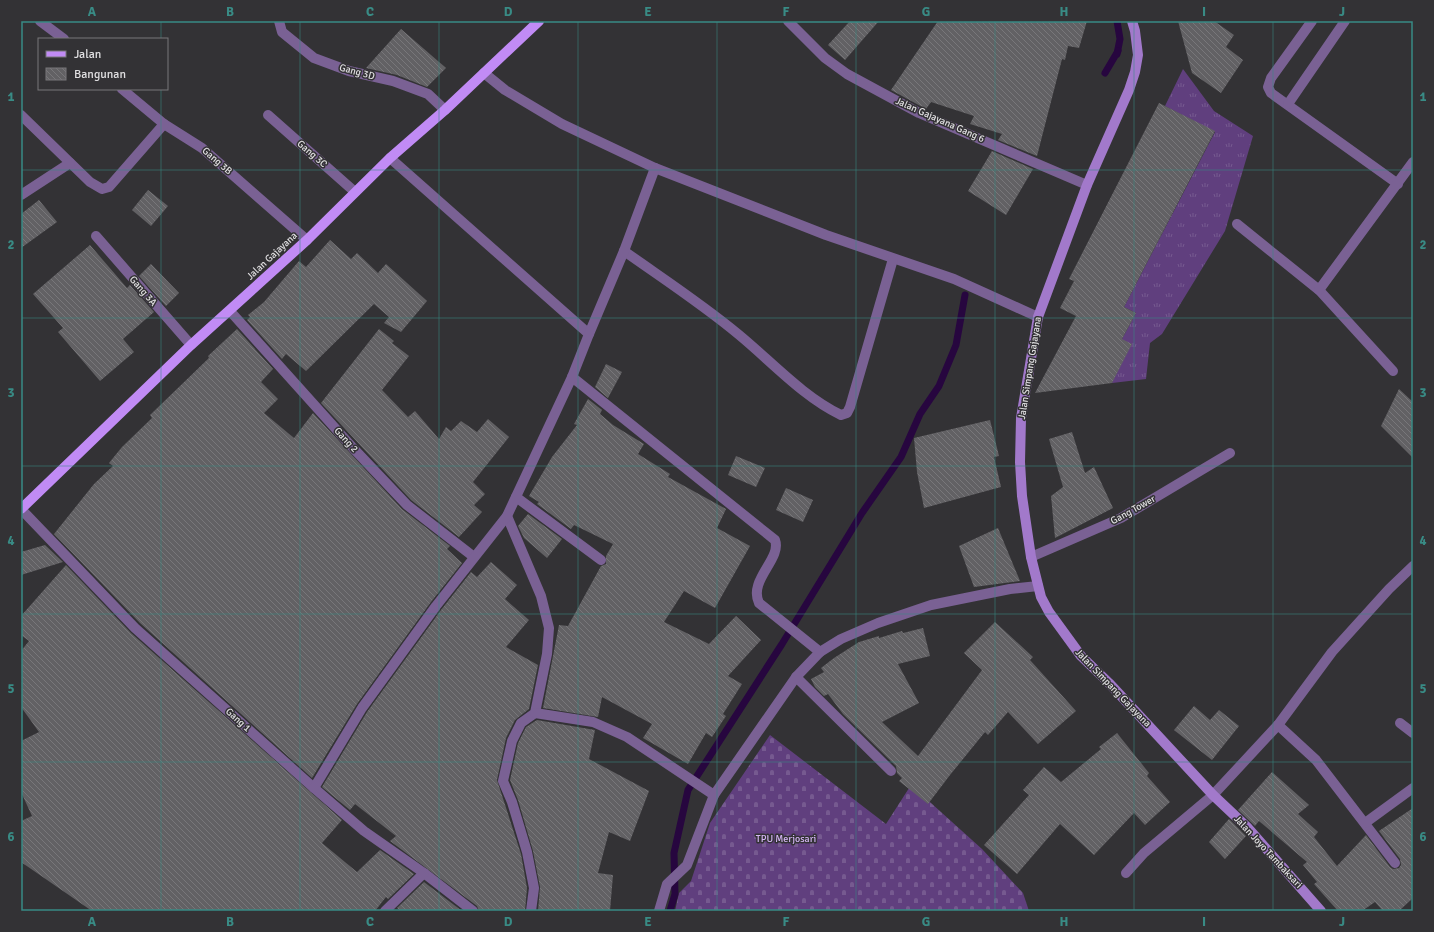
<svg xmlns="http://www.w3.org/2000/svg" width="1434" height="932" font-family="Signika,sans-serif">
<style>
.grass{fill:url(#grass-tufts)}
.cemetery{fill:url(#cemetery-stones)}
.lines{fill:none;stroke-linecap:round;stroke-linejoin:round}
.stream{stroke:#27063f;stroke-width:7}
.building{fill:url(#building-back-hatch)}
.street{stroke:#7a6194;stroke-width:10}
.secondary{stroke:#a279cb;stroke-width:10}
.primary{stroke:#c18bf5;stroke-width:10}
.grid{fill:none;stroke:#398b85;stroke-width:1;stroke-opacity:0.55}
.labels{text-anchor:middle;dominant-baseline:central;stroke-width:3;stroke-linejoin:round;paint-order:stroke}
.street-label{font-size:10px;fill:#e0dfe1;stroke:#333235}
.park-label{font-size:10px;fill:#d6b7f7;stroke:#333235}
.neatline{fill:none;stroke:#398b85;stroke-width:1.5}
.grid-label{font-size:13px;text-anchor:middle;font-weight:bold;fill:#398b85}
</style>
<defs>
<pattern id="grass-tufts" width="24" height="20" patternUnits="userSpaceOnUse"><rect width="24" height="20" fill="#603f7e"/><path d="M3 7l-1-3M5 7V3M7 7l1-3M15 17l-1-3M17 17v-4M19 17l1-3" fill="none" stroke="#765a90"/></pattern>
<pattern id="cemetery-stones" width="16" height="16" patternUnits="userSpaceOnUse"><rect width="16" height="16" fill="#603f7e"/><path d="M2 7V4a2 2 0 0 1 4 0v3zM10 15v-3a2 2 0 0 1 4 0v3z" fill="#765a90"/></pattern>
<pattern id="building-back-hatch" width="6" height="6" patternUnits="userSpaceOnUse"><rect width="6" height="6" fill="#626164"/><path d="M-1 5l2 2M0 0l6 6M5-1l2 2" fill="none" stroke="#78777a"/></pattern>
</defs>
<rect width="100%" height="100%" fill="#333235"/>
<path class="grass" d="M1183,69L1214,111L1253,136L1225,231L1162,334L1150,343L1146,379L1112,383L1122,339L1136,313L1124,307L1215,132L1165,106Z"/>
<path class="cemetery" d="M770,735L886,824L911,785L982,849L1023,893L1029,911H675L679,893L691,881L710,823Z"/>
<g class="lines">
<g class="stream">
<path d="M1117,54L1120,39L1117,21"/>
<path d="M1105,73L1118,51"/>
<path d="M670,911L675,894L674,853L688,790L782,644L862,513L901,457L920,414L939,386L956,345L965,295"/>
</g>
</g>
<g class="building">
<path d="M850,21H879L845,60L828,45Z"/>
<path d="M938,21H1087L1079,48L1068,46L1065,60L1062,59L1037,156L998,140L1002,134L970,124L974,116L931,102L926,109L891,90Z"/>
<path d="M1178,21H1214L1234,35L1226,47L1243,60L1221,93L1192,73Z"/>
<path d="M401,29L446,68L427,87L397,75L366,68Z"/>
<path d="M1159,103L1215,131L1124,307L1136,313L1122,339L1132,344L1112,383L1035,393L1076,316L1060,308L1074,281L1069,279Z"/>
<path d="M992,151L1033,169L1006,215L968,191Z"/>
<path d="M148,190L168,206L151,226L132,210Z"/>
<path d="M39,200L57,222L21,248V214Z"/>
<path d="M330,240L351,259L357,253L378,273L386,264L427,301L401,332L384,323L389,317L374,304L306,371L286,354L282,359L247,320L250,317L248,315L264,302L299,261L306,267Z"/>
<path d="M90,245L127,288L130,285L154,312L123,339L134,352L100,381L58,332L63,328L33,294Z"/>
<path d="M151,264L179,293L166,306L139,276Z"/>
<path d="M237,329L273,369L261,382L278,399L264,413L294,438L313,413L402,509L450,546L447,549L462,563L431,602L357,704L312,778L140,623L54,534L94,484L113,466L109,463L122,447L152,418L150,415L209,358L208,356Z"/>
<path d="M379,329L394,341L392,343L409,356L382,390L408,417L415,411L439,439L446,427L451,431L461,421L477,432L488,419L509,437L473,482L485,494L474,505L482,512L459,537L411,500L321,403Z"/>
<path d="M606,364L622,372L608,398L595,387Z"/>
<path d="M1399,389L1413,402V458L1381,426Z"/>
<path d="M588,399L602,410L600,414L613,425L644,444L638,454L670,474L668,477L726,509L717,528L750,546L715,608L684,591L664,622L709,644L736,616L761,640L728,676L742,684L723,714L726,716L712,737L706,733L688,764L643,738L652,724L602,697L598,717L543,708L559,625L568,626L601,566L606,564V556L613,544L574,525L571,529L537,504L539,502L529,496L552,457L577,425L574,424Z"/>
<path d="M990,420L999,456L994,457L1001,487L924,508L917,472L914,438Z"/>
<path d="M1072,432L1085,473L1094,467L1113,508L1055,538L1051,496L1063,487L1049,439Z"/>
<path d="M736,456L765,468L756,487L728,475Z"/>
<path d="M786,488L813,500L803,522L776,510Z"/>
<path d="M528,514L562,539L547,558L524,538L518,526Z"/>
<path d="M998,528L1020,581L974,587L959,546Z"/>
<path d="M45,545L63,562L21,575V552Z"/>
<path d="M491,562L517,585L505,599L529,620L506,647L538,665L529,709L515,720L506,738L497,780L521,854L527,888L525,911H479L477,906L390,841L396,836L355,804L350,810L322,787L367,712L441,610L471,572L477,577Z"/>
<path d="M66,565L131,633L342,820L322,843L357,872L380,850L414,874L388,899L386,897L375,911H92L21,862V821L32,816L21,792V741L39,732L21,707V651L29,641L21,635V616Z"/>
<path d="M995,622L1033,657L1030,660L1076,711L1038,744L1008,712L988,735L985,732L950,775L928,804L899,781L902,778L897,773L896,766L843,714L828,694L824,696L815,687L811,679L824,672L821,668L834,658L859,642L879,636V638L902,631L903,633L923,628L930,656L898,664L919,703L882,722L918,756L982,670L964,653Z"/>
<path d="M1194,706L1210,720L1219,710L1239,726L1212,760L1174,730Z"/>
<path d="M537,720L595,730L589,759L649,791L630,841L609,832L598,873L613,875L610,911H538L540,887L533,851L518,800L510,780L518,743L526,727Z"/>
<path d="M1117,733L1149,773L1147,776L1170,802L1145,825L1134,813L1094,855L1060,824L1017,874L984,845L1029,795L1023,790L1044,767L1061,782L1101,749L1099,747Z"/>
<path d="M1272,772L1309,805L1298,814L1318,832L1314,837L1337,866L1366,835L1390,867L1393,869L1399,868L1401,865L1400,859L1379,831L1413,808V898L1399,911H1383L1375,902L1362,911H1338L1314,884L1317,882L1303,865L1307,862L1259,821L1255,826L1238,810Z"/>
<path d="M1229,819L1246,836L1225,859L1209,842Z"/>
<path d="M424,882L462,911H401L397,908Z"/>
</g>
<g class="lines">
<g class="street">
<path d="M40,21L64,39"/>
<path d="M279,21L282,32L314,58L349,71L393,81L428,94L445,110"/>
<path d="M788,21L825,58L847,74L919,113L1087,185"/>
<path d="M1312,21L1271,78L1268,87L1271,93L1398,184"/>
<path d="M484,73L505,90L562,124L655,168L826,235L954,279L1038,317"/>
<path d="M122,89L164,124L202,148L307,240"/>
<path d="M1288,104L1345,21"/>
<path d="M21,115L90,182L102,189L109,187L164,124"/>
<path d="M268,115L355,192"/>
<path d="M390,158L589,334"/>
<path d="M21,195L70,163"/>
<path d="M1237,224L1319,290L1393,371"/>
<path d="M96,236L191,345"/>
<path d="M624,251C662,278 702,304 738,334C771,361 802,396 841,415L847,413L850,407L893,259"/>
<path d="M1319,290L1413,162"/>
<path d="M230,311L353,448L407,505L474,557"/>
<path d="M572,377L775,540C782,559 748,580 759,603L820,652"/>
<path d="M516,497L601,560"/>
<path d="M21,509L135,628L314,788L364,831L424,873L473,911"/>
<path d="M507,516L541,596L549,628L547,654L535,713L521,723L512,741L503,781L512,802L527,852L534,888L531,911"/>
<path d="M1031,557L1121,518L1230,453"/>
<path d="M796,677L891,771"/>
<path d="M535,713L593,722L627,737L714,795"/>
<path d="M1400,723L1413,733"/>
<path d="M1278,725L1316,760L1395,863"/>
<path d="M314,788L362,708L436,606L507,516L572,377L589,334L624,251L655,168"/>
<path d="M1365,823L1413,788"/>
<path d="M1126,873L1144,853L1213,795L1278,725L1332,652L1389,589L1413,566"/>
<path d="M385,911L424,873"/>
<path d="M659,911L667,884L687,865L714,795L796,677L820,652L841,639L878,623L931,605L1010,589L1038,586"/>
</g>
<path class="secondary" d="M1132,21L1135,31L1138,55L1135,72L1129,90L1087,185L1038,317L1021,418L1020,462L1022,496L1031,557L1041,597L1049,612L1081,656L1109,683L1213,795L1248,828L1321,911"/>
<path class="primary" d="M21,509L191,345L307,240L390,158L445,110L539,21"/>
</g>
<path class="grid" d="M161,21V39M300,21V911M439,21V911M578,21V911M717,21V911M856,21V911M995,21V911M1134,21V911M1273,21V911M161,89V911M21,170H1413M21,318H1413M21,466H1413M21,614H1413M21,762H1413"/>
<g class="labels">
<g class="street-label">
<text transform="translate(357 72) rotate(15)">Gang 3D</text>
<text transform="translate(940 120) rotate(24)">Jalan Gajayana Gang 6</text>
<text transform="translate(312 154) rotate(41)">Gang 3C</text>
<text transform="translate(217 161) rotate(41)">Gang 3B</text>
<text transform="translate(272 256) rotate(-43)">Jalan Gajayana</text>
<text transform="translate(143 291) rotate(49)">Gang 3A</text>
<text transform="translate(1030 368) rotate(-81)">Jalan Simpang Gajayana</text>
<text transform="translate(346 440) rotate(48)">Gang 2</text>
<text transform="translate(1133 510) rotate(-29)">Gang Tower</text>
<text transform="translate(1113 688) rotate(46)">Jalan Simpang Gajayana</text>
<text transform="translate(238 720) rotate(42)">Gang 1</text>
<text transform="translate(1268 852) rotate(47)">Jalan Joyo Tambaksari</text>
</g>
<g class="park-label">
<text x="786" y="839">TPU Merjosari</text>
</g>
</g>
<rect width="1434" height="932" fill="none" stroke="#333235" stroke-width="44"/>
<rect x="38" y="38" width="130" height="52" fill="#333235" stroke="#78777a"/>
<rect x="46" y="51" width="20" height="6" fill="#c18bf5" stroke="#78777a"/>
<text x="74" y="58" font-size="12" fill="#e0dfe1">Jalan</text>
<rect x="46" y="68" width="20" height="12" fill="url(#building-back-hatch)" stroke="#78777a"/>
<text x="74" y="78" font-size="12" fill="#e0dfe1">Bangunan</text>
<rect x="22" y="22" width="1390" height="888" class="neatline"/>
<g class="grid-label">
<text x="92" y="16">A</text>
<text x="230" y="16">B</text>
<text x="370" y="16">C</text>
<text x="508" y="16">D</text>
<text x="648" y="16">E</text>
<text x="786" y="16">F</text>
<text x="926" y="16">G</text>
<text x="1064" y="16">H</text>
<text x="1204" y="16">I</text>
<text x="1342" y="16">J</text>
<text x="11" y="101">1</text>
<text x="1423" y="101">1</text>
<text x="11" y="249">2</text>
<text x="1423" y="249">2</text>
<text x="11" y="397">3</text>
<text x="1423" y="397">3</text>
<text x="11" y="545">4</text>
<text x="1423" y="545">4</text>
<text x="11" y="693">5</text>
<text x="1423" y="693">5</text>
<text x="11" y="841">6</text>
<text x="1423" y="841">6</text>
<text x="92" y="926">A</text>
<text x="230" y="926">B</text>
<text x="370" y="926">C</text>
<text x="508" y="926">D</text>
<text x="648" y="926">E</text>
<text x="786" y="926">F</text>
<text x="926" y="926">G</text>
<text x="1064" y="926">H</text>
<text x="1204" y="926">I</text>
<text x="1342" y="926">J</text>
</g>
</svg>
